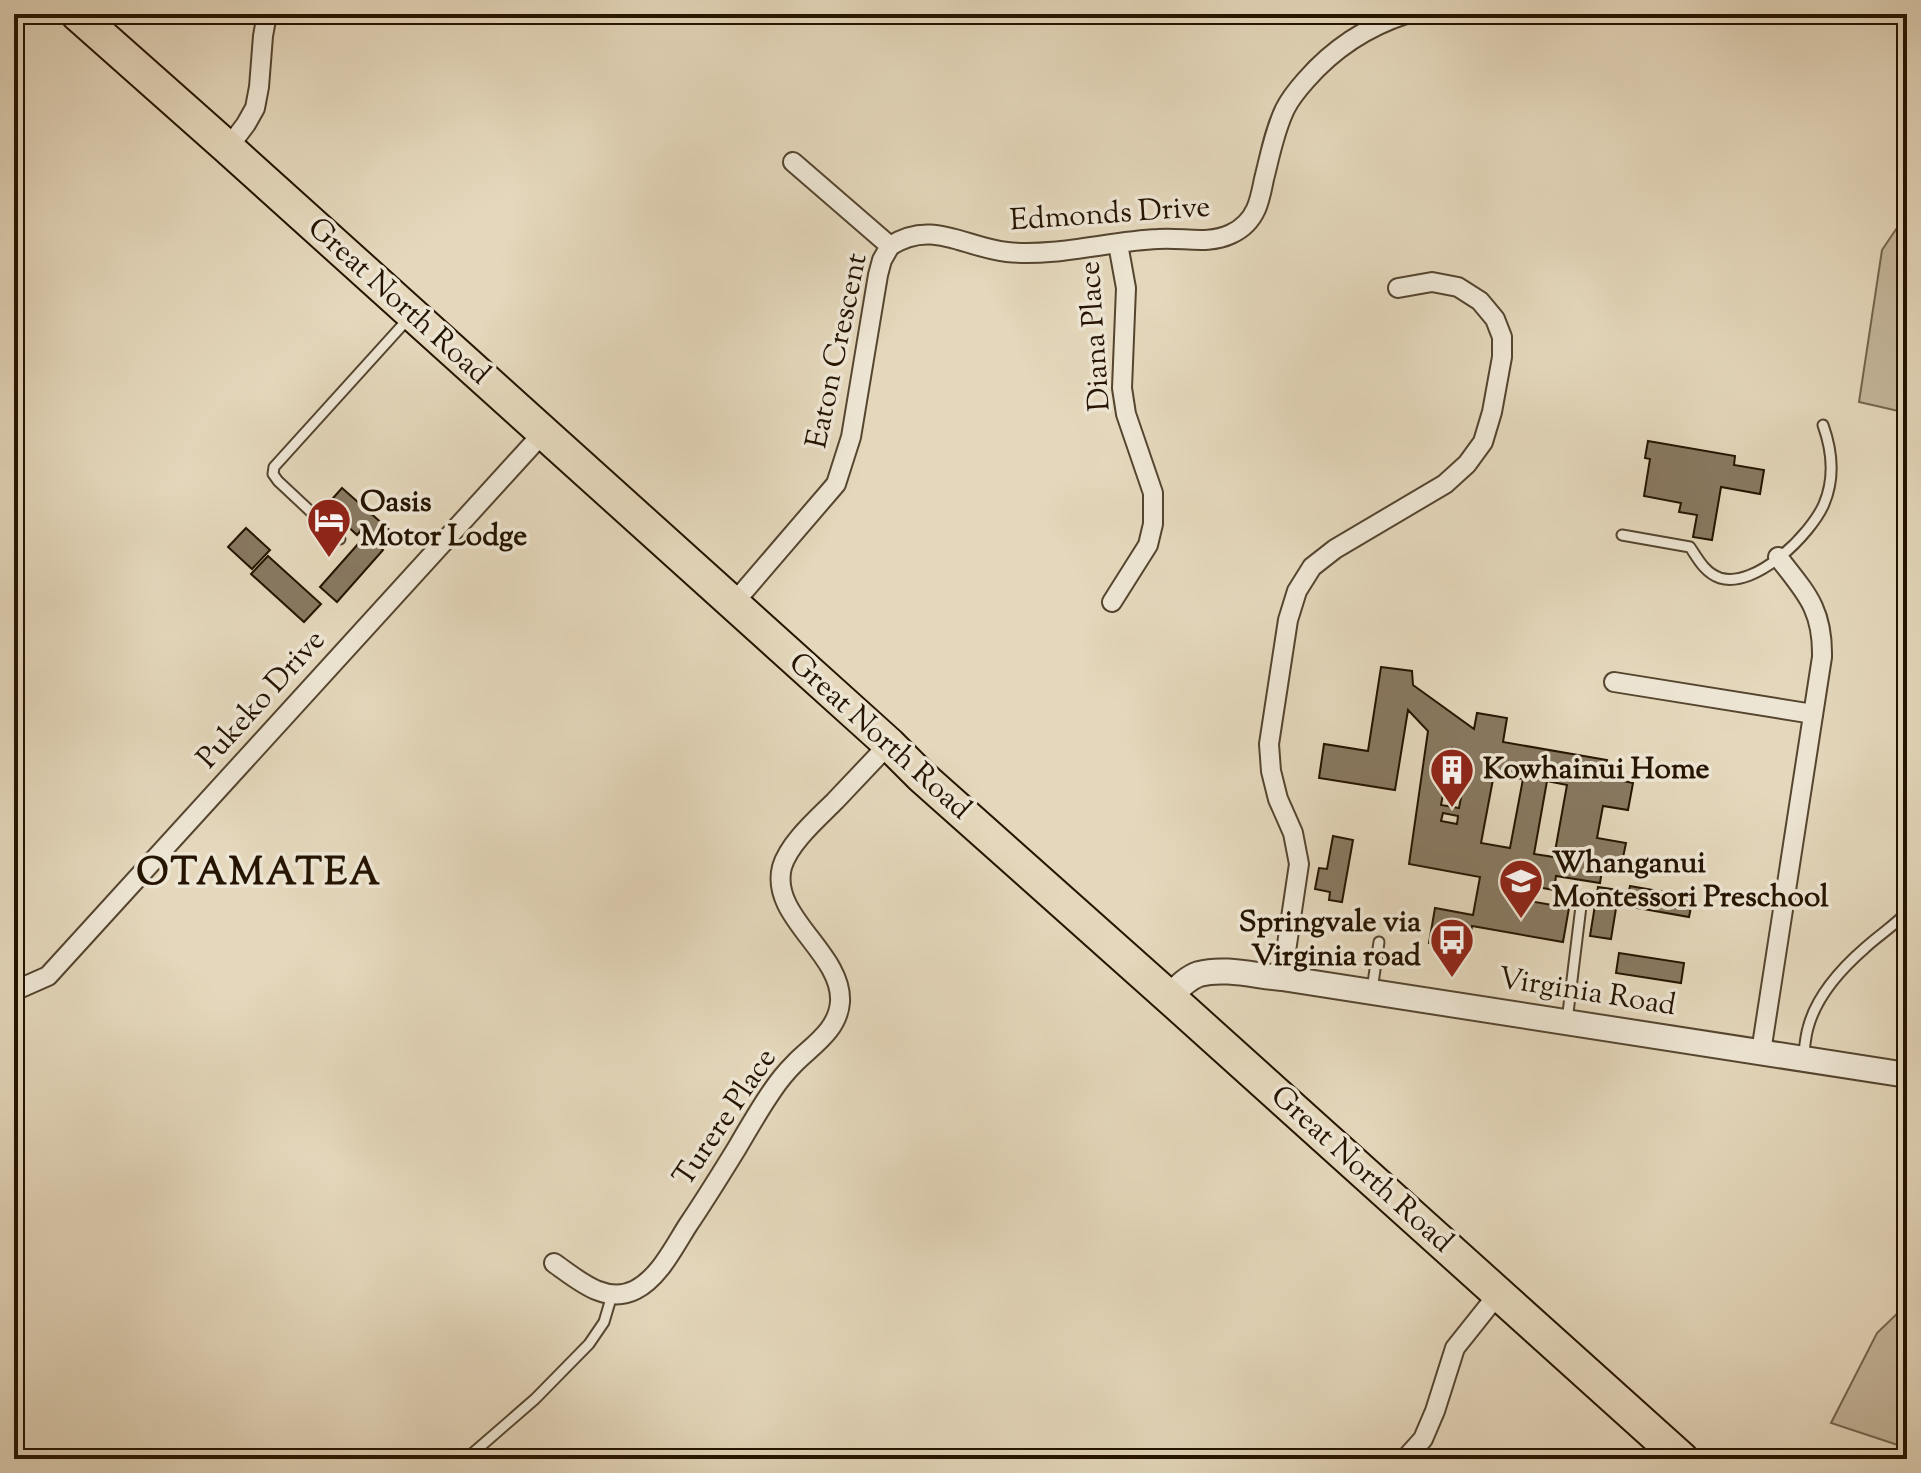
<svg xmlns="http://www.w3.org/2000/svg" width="1921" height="1473" font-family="'Sorts Mill Goudy',serif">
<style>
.green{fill:#c4b69b;stroke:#74654e;stroke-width:2}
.building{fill:#887961;stroke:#251400;stroke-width:2;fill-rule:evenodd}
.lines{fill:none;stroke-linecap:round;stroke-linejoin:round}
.service-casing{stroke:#55452f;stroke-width:13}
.minor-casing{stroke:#55452f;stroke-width:22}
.tertiary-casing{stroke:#55452f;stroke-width:28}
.trunk-casing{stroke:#251400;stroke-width:36}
.service{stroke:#ede5d3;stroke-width:9}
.minor{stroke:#ede5d3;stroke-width:18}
.tertiary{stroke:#ede5d3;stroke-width:24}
.trunk{stroke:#e4d7bb;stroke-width:32}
.labels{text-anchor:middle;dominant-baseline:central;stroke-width:7;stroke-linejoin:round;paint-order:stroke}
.street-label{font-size:30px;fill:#251400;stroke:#ede5d3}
.poi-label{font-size:30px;font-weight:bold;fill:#251400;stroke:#ede5d3;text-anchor:start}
.district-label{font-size:38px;font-weight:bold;letter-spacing:2px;fill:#251400;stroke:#ede5d3}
</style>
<rect width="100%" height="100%" fill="#e4d7bb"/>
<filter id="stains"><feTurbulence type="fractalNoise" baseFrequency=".0025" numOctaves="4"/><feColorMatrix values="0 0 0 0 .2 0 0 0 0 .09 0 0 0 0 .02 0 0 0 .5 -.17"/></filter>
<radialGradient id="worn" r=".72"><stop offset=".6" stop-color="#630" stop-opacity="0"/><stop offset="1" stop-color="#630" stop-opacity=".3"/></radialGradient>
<g class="green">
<path d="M1907,213V413L1859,402L1882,250Z"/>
<path d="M1907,1304V1448L1831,1423L1877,1333Z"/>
</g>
<g class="building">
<path d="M1648,441L1735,456L1734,465L1764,470L1760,494L1721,487L1712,540L1693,537L1697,515L1679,512L1681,503L1644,496L1650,459L1645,458Z"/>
<path d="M342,488L393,533L383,544L364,527L357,535L326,506Z"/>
<path d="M246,528L270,550L252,569L228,547Z"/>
<path d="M366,535L383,550L337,602L320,587Z"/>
<path d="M268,556L321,604L304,622L251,574Z"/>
<path d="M1381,667L1412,671L1413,685L1474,729L1477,713L1507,718L1503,742L1607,760L1604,777L1633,783L1628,810L1603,806L1597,838L1626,843L1621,867L1603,864L1600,883L1556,876L1554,890L1520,884L1518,899L1569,908L1563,942L1472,926L1468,950L1429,943L1435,908L1473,915L1480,877L1409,864L1428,731L1408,710L1395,790L1319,778L1324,744L1368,751ZM1452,748L1468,761L1459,808L1441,805ZM1494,774L1523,779L1510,848L1481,843ZM1547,781L1567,785L1554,857L1534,854ZM1443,813L1458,816L1457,824L1441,821Z"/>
<path d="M1333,836L1353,840L1342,902L1329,900L1330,892L1315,889L1319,868L1327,869Z"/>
<path d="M1630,886L1693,897L1689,917L1626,906Z"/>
<path d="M1598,887L1619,890L1611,939L1590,936Z"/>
<path d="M1619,953L1684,963L1681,983L1616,973Z"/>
</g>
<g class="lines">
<g class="service-casing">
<g id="service">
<path d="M1622,535L1690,547C1698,559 1705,573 1720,578C1756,589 1811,534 1824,504C1835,478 1832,450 1823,425"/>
<path d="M340,539L278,481L273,474L274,467L408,319"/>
<path d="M1372,990L1379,942"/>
<path d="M1567,1021L1582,898"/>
<path d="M1803,1058C1805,1048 1805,1038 1808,1028C1816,997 1842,968 1865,948C1879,935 1894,926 1907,912"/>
<path d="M466,1459L535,1399L589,1344L604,1322L612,1295"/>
</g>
</g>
<g class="minor-casing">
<g id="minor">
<path d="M228,148L246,124L255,108L259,87L263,36L267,14"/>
<path d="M890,246C932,219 963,247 1007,252C1057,257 1109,241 1158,239C1183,237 1208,245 1231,234C1242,229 1251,220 1256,209C1260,200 1262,189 1264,179C1270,156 1274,132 1285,109C1290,99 1298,89 1306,80C1334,48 1366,27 1406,14"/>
<path d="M1112,602L1148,545L1153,524V493L1126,414L1122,388L1126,288L1118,244"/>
<path d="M733,604L836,484L851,437L878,275L882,260L890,246L793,162"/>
<path d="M1614,682L1813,714"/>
<path d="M1282,978L1299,864L1293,833L1278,799L1271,771L1269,744L1288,620L1297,591L1312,567L1335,549L1445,484L1467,464L1483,442L1492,412L1502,357V337L1495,319L1480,301L1458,287L1432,282L1398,288"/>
<path d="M14,991L48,976L543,433"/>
<path d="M1761,1052L1822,657C1823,609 1806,593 1778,557"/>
<path d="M554,1263C577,1279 605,1305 635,1290C659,1278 674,1247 688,1225C705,1200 721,1174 737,1148C748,1129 759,1110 772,1091C778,1082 786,1072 795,1063C813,1045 838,1030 840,1002C843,953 769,917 782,867C789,843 818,818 835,801C853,782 871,763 889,744"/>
<path d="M1405,1459L1423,1439L1435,1411L1455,1348L1498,1294"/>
</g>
</g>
<g class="tertiary-casing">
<path id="tertiary" d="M1169,997C1178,988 1187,978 1199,974C1225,967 1256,976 1282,978L1907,1075"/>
</g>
<g class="trunk-casing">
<path id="trunk" d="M77,14L228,148L889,744L921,776L1169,997L1682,1459"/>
</g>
<use href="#service" class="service"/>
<use href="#minor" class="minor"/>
<use href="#tertiary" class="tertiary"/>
<use href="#trunk" class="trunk"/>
</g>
<defs>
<g id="hotel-pin" transform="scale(2.3)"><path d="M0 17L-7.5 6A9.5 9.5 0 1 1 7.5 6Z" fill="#8f2418" stroke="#ede5d3"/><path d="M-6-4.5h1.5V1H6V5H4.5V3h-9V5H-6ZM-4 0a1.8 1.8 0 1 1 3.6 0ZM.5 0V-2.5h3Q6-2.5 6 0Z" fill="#fff"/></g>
<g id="building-pin" transform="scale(2.3)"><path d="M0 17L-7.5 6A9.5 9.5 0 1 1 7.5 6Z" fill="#8f2418" stroke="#ede5d3"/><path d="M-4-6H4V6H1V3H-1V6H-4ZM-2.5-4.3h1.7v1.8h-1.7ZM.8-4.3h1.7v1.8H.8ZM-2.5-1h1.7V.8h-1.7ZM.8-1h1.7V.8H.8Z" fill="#fff"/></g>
<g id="school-pin" transform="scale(2.3)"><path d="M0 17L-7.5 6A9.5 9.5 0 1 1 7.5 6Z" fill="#8f2418" stroke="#ede5d3"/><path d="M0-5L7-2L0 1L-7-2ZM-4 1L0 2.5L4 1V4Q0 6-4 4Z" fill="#fff"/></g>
<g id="bus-pin" transform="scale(2.3)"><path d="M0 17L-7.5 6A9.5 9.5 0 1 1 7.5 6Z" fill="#8f2418" stroke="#ede5d3"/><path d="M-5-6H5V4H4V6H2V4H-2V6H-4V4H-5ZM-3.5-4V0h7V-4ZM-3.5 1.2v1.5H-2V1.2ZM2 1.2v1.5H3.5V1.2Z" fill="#fff"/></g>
</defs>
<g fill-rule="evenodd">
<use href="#hotel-pin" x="329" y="520"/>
<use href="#building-pin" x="1452" y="770"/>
<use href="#school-pin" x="1521" y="881"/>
<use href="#bus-pin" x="1452" y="940"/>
</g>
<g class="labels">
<g class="street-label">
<text transform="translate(1110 215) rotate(-4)">Edmonds Drive</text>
<text transform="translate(398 302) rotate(42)">Great North Road</text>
<text transform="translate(1096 336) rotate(-94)">Diana Place</text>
<text transform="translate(838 351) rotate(-78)">Eaton Crescent</text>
<text transform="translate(262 700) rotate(-48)">Pukeko Drive</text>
<text transform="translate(879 737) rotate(42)">Great North Road</text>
<text transform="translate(1587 993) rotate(9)">Virginia Road</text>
<text transform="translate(726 1118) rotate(-56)">Turere Place</text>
<text transform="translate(1361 1170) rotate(42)">Great North Road</text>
</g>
<g class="poi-label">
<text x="360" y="503">Oasis<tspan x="360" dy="34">Motor Lodge</tspan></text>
<text x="1483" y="770">Kowhainui Home</text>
<text x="1552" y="864">Whanganui<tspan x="1552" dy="34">Montessori Preschool</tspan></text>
<text x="1421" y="923" text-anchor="end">Springvale via<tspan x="1421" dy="34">Virginia road</tspan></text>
</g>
<g class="district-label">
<text x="259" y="875">OTAMATEA</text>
</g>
</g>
<rect width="1921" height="1473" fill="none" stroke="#e4d7bb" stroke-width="48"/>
<rect x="16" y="16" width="1889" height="1441" fill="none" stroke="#251400" stroke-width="4"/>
<rect x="24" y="24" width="1873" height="1425" fill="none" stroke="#251400" stroke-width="2"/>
<rect width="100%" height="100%" filter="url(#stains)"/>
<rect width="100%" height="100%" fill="url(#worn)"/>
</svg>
